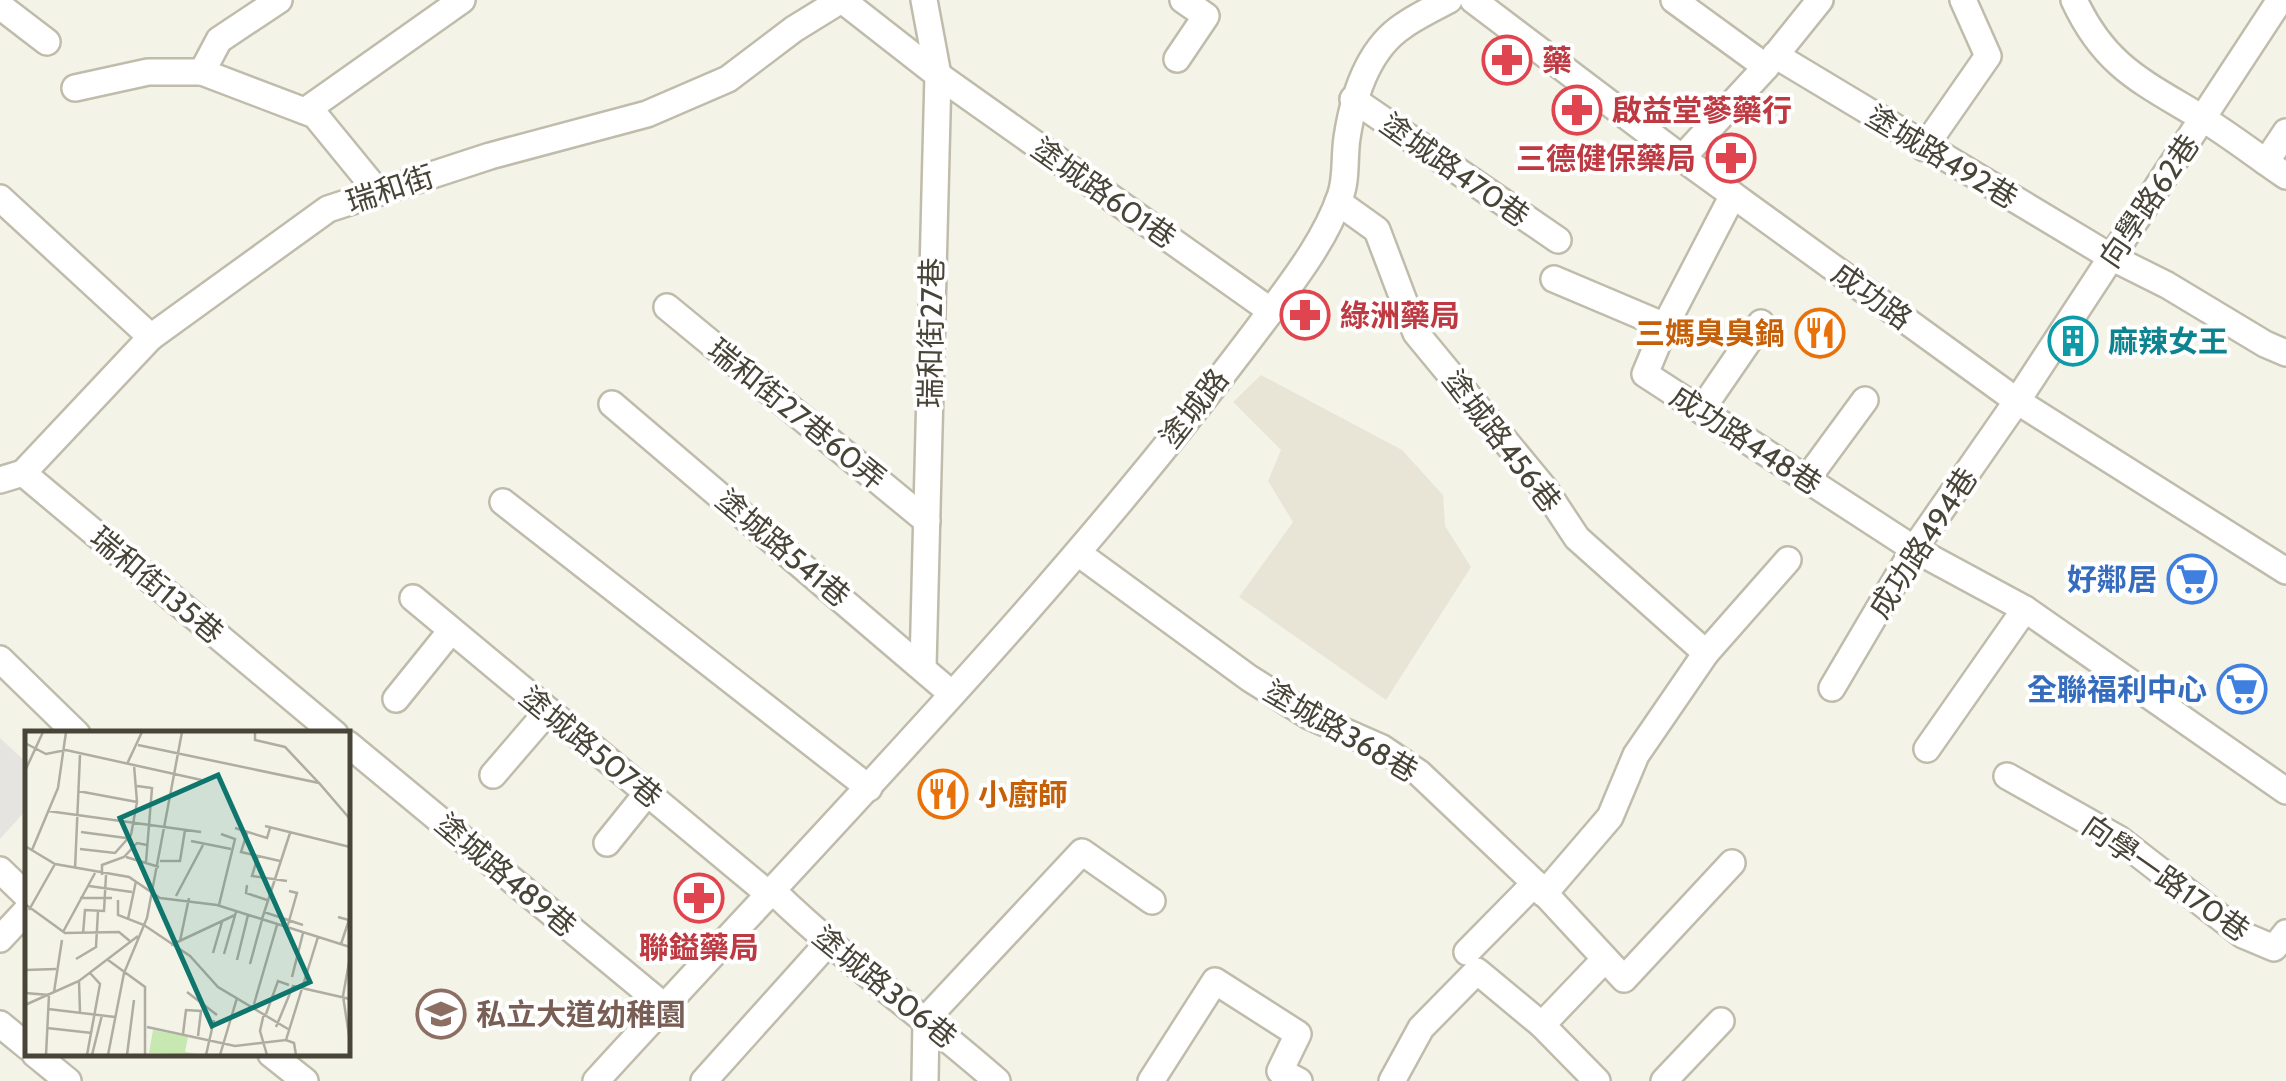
<svg xmlns="http://www.w3.org/2000/svg" width="2286" height="1081" font-family="Cabin,'Noto Sans TC',sans-serif">
<style>
.residential{fill:#e8e5d6}
.parking{fill:#e5e4e0}
.lines{fill:none;stroke-linecap:round;stroke-linejoin:round}
.minor-casing{stroke:#c0bcab;stroke-width:30}
.minor{stroke:#fff;stroke-width:25}
.labels{text-anchor:middle;dominant-baseline:central;stroke-width:8;stroke-linejoin:round;paint-order:stroke}
.health-label{font-size:30px;font-weight:bold;fill:#be3a42;stroke:#fff;text-anchor:start}
.street-label{font-size:30px;fill:#484437;stroke:#fff}
.food-label{font-size:30px;font-weight:bold;fill:#c56008;stroke:#fff;text-anchor:end}
.culture-label{font-size:30px;font-weight:bold;fill:#0d838f;stroke:#fff;text-anchor:start}
.shop-label{font-size:30px;font-weight:bold;fill:#366cbe;stroke:#fff;text-anchor:end}
.education-label{font-size:30px;font-weight:bold;fill:#785e54;stroke:#fff;text-anchor:start}
.inset-road{fill:none;stroke:#afada1;stroke-width:2.5}
.view{fill:#0f766e;fill-opacity:0.15;stroke:#0f766e;stroke-width:5}
.inset-edge{fill:none;stroke:#484437;stroke-width:5}
</style>
<rect width="100%" height="100%" fill="#f4f3e8"/>
<path class="residential" d="M1261,375L1402,450L1443,495L1445,526L1471,567L1386,700L1239,597L1293,522L1268,481L1281,450L1233,402Z"/>
<path class="parking" d="M0,738L28,764L27,809L0,839Z"/>
<g class="lines">
<g class="minor-casing">
<g id="minor">
<path d="M842,0L938,75L1271,311"/>
<path d="M1473,0L1682,158L2017,401L2286,571"/>
<path d="M1674,0L1766,67"/>
<path d="M2074,0C2105,67 2143,82 2202,118C2231,136 2258,157 2286,176"/>
<path d="M0,6L47,42"/>
<path d="M1775,55L2111,257L2167,285L2265,344L2286,353"/>
<path d="M1177,59L1206,16L1183,0"/>
<path d="M202,72L315,115L378,192"/>
<path d="M75,88L148,72H202L219,40L279,0"/>
<path d="M1353,99L1558,240"/>
<path d="M305,111L462,0"/>
<path d="M1924,148L1988,56L1963,0"/>
<path d="M1682,158L1766,67L1820,0"/>
<path d="M2266,162L2286,132"/>
<path d="M1733,195L1665,326L1645,374L1914,549L2025,609L2286,791"/>
<path d="M0,198L151,337"/>
<path d="M1338,202L1377,230L1416,333L1544,488L1577,538L1706,653"/>
<path d="M1554,279L1665,326"/>
<path d="M667,307L927,521"/>
<path d="M612,404L952,694"/>
<path d="M1702,409L1761,323"/>
<path d="M23,473L335,734"/>
<path d="M1807,479L1865,400"/>
<path d="M0,480L23,473L151,337L328,209L490,156L647,114L728,79L794,29L841,0"/>
<path d="M503,502L869,788"/>
<path d="M1078,553L1249,678L1309,716L1382,748L1419,773L1535,883L1624,979L1732,863"/>
<path d="M413,598L771,896"/>
<path d="M0,659L77,734"/>
<path d="M923,667L938,75L924,0"/>
<path d="M1832,688L1914,549L2017,401L2280,0"/>
<path d="M396,699L450,632"/>
<path d="M348,744L664,1006"/>
<path d="M1927,749L2025,609"/>
<path d="M493,775L548,711"/>
<path d="M2007,776L2119,839L2243,935L2274,948L2286,933"/>
<path d="M607,843L648,792"/>
<path d="M0,870L28,897"/>
<path d="M774,892C844,960 923,1016 997,1081"/>
<path d="M1544,894L1610,817L1636,755L1706,653L1788,560"/>
<path d="M0,939L28,909"/>
<path d="M1467,952L1535,883"/>
<path d="M0,1024L28,1047"/>
<path d="M1542,1025L1605,959"/>
<path d="M35,1054L68,1081"/>
<path d="M271,1054L305,1081"/>
<path d="M596,1081C827,828 1069,584 1274,307C1299,273 1326,237 1340,197C1347,179 1344,157 1347,138C1353,98 1367,50 1403,26C1417,16 1434,8 1449,0"/>
<path d="M704,1081L827,944"/>
<path d="M925,1081L926,1019L1082,852L1152,901"/>
<path d="M1151,1081L1215,981L1298,1034L1280,1071L1299,1081"/>
<path d="M1392,1081L1421,1028L1477,971L1542,1025L1597,1081"/>
<path d="M1664,1081L1721,1021"/>
</g>
</g>
<use href="#minor" class="minor"/>
</g>
<defs>
<g id="pharmacy-ring" transform="scale(2.5)"><circle r="9.5" fill="#fff" stroke="#e0444e" stroke-width="1.5"/><path d="M-2-6h4v4h4v4h-4v4h-4v-4h-4v-4h4Z" fill="#e0444e"/></g>
<g id="restaurant-ring" transform="scale(2.5)"><circle r="9.5" fill="#fff" stroke="#e8710a" stroke-width="1.5"/><path d="M-5-6h1v4h1v-4h1v4h1v-4h1v5L-1.5 .5V6h-2V.5L-5-1ZM5-6V6H3V1.5H1.5Q1.5-4 5-6Z" fill="#e8710a"/></g>
<g id="building-ring" transform="scale(2.5)"><circle r="9.5" fill="#fff" stroke="#0f9aa8" stroke-width="1.5"/><path d="M-4-6H4V6H1V3H-1V6H-4ZM-2.5-4.3h1.7v1.8h-1.7ZM.8-4.3h1.7v1.8H.8ZM-2.5-1h1.7V.8h-1.7ZM.8-1h1.7V.8H.8Z" fill="#0f9aa8"/></g>
<g id="supermarket-ring" transform="scale(2.5)"><circle r="9.5" fill="#fff" stroke="#3f7fe0" stroke-width="1.5"/><path d="M-6-5.5h2.5l.6 2H6L4.5 2H-2.5L-4.4-4H-6ZM-1.5 3.2a1.3 1.3 0 1 0 .1 0ZM3 3.2a1.3 1.3 0 1 0 .1 0Z" fill="#3f7fe0"/></g>
<g id="school-ring" transform="scale(2.5)"><circle r="9.5" fill="#fff" stroke="#8d6e63" stroke-width="1.5"/><path d="M0-5L7-2L0 1L-7-2ZM-4 1L0 2.5L4 1V4Q0 6-4 4Z" fill="#8d6e63"/></g>
</defs>
<g fill-rule="evenodd">
<use href="#pharmacy-ring" x="1507" y="60"/>
<use href="#pharmacy-ring" x="1577" y="110"/>
<use href="#pharmacy-ring" x="1731" y="158"/>
<use href="#pharmacy-ring" x="1305" y="315"/>
<use href="#restaurant-ring" x="1820" y="333"/>
<use href="#building-ring" x="2073" y="341"/>
<use href="#supermarket-ring" x="2192" y="579"/>
<use href="#supermarket-ring" x="2242" y="689"/>
<use href="#restaurant-ring" x="943" y="794"/>
<use href="#pharmacy-ring" x="699" y="898"/>
<use href="#school-ring" x="441" y="1014"/>
</g>
<g class="labels">
<g class="health-label">
<text x="1542" y="60">藥</text>
<text x="1612" y="110">啟益堂蔘藥行</text>
<text x="1696" y="158" text-anchor="end">三德健保藥局</text>
<text x="1340" y="315">綠洲藥局</text>
<text x="699" y="947" text-anchor="middle">聯鎰藥局</text>
</g>
<g class="street-label">
<text transform="translate(1942 157) rotate(31)">塗城路492巷</text>
<text transform="translate(1455 170) rotate(35)">塗城路470巷</text>
<text transform="translate(390 189) rotate(-18)">瑞和街</text>
<text transform="translate(1104 193) rotate(35)">塗城路601巷</text>
<text transform="translate(2149 201) rotate(-56)">向學路62巷</text>
<text transform="translate(1872 296) rotate(36)">成功路</text>
<text transform="translate(931 333) rotate(-89)">瑞和街27巷</text>
<text transform="translate(1194 408) rotate(-52)">塗城路</text>
<text transform="translate(797 414) rotate(39)">瑞和街27巷60弄</text>
<text transform="translate(1746 440) rotate(33)">成功路448巷</text>
<text transform="translate(1502 441) rotate(52)">塗城路456巷</text>
<text transform="translate(1923 543) rotate(-57)">成功路494巷</text>
<text transform="translate(783 548) rotate(40)">塗城路541巷</text>
<text transform="translate(157 585) rotate(40)">瑞和街135巷</text>
<text transform="translate(1341 731) rotate(30)">塗城路368巷</text>
<text transform="translate(591 747) rotate(39)">塗城路507巷</text>
<text transform="translate(506 875) rotate(40)">塗城路489巷</text>
<text transform="translate(2166 878) rotate(35)">向學一路170巷</text>
<text transform="translate(885 987) rotate(39)">塗城路306巷</text>
</g>
<g class="food-label">
<text x="1785" y="333">三媽臭臭鍋</text>
<text x="978" y="794" text-anchor="start">小廚師</text>
</g>
<g class="culture-label">
<text x="2108" y="341">麻辣女王</text>
</g>
<g class="shop-label">
<text x="2157" y="579">好鄰居</text>
<text x="2207" y="689">全聯福利中心</text>
</g>
<g class="education-label">
<text x="476" y="1014">私立大道幼稚園</text>
</g>
</g>
<g transform="translate(25 731)">
<rect width="325" height="325" fill="#f4f3e8"/>
<path d="M128,299L163,306L160,321L180,324L124,322Z" fill="#c7e8b1"/>
<path class="inset-road" d="M230,1V9L260,16L294,52M0,12L21,23L41,19L181,50M113,14L294,52L325,88M102,33L117,1M0,40L18,1M112,55L127,57L121,131M53,60L112,71M23,80L176,101M240,95L325,116M210,97L242,107L245,97M56,101L101,107M222,102L216,121L255,130M166,110L206,118M0,115L30,133L104,146L135,167L192,174L325,216M55,118L90,122L106,104L112,71L109,34M7,119L33,57L41,1M233,125L227,145L262,150M101,126L134,136M135,130H155L160,99M50,138L55,24M77,144V134L99,126L112,112L122,114M222,154L221,162L242,169M64,155L107,161M151,165L178,114M55,167H87M93,169V184L119,194L165,225L193,256L263,298M0,173L40,202L94,201L106,211M194,174L210,108L196,103M4,179L30,133M239,181L278,194M313,186L324,189L316,213M103,188L111,150M237,188L265,102M262,197L272,162L264,160M38,201L70,142M58,203L60,179L79,180L81,144M155,210L164,167M146,214L210,184M188,222L197,191M199,223L211,181M325,226L318,265L325,311M51,228L71,216L73,180M83,229L120,256V324M212,229L223,184M225,233L237,189M0,239L31,238M267,246L278,202M54,250L55,281M29,261L37,209M162,261L192,284M0,262L24,264L21,324M229,273L252,194M0,274L54,250L113,205M23,278L90,286M239,282L235,300L242,324M241,283L253,250L264,254M122,296L210,315L261,309L269,312L271,324M251,296L268,255L325,268M22,297L67,302M158,303L161,279L176,280L173,305M261,309L293,206M62,324L75,253L65,242M67,324L77,284M83,324L99,242L122,187L157,1M102,324L109,269M181,324L189,289M195,324L212,267"/>
<path class="view" d="M193,44L285,251L187,295L95,87Z"/>
<rect width="325" height="325" class="inset-edge"/>
</g>
</svg>
